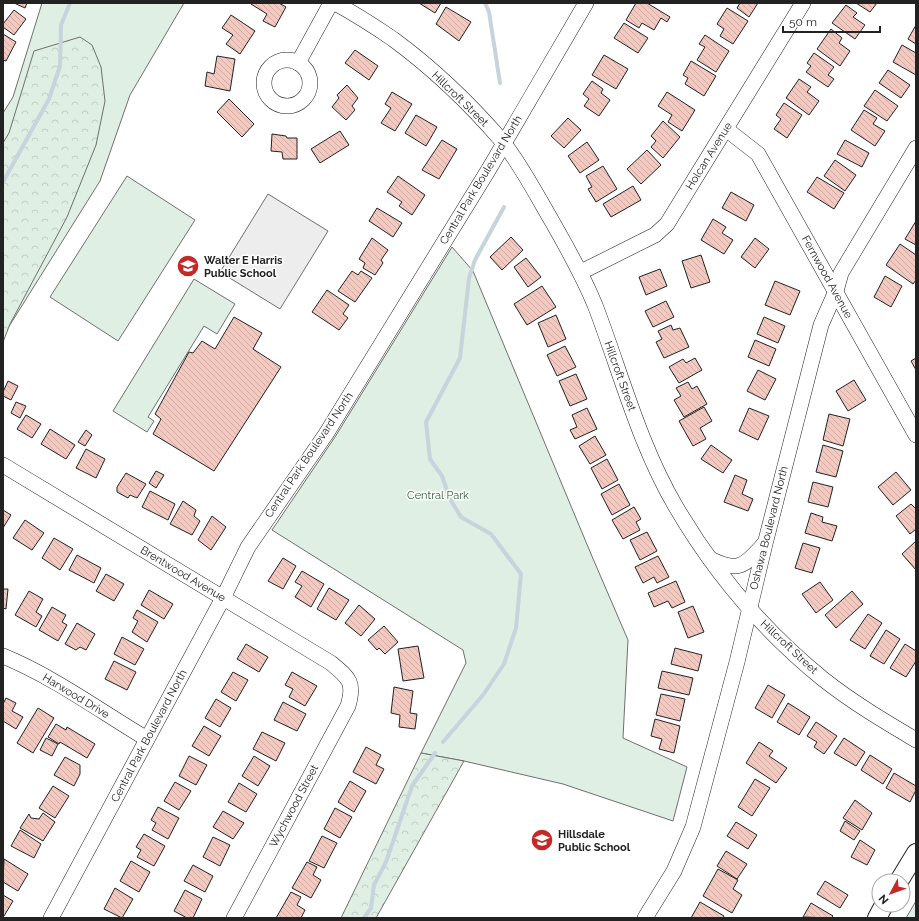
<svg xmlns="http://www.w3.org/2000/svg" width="919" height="921" font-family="Raleway,sans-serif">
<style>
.green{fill:#e0efe3;stroke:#6f6f6f}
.forest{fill:url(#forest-crowns);stroke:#6f6f6f}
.parking{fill:#ededed;stroke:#6f6f6f}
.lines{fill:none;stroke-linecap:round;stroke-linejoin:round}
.stream{stroke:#c7d3dd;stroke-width:4}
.building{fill:url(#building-back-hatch);stroke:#222}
.minor-casing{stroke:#222;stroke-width:16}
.major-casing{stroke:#222;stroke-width:20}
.minor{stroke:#fff;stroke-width:15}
.major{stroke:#fff;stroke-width:18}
.labels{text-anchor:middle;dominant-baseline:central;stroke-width:3;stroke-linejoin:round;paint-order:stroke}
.street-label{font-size:11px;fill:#222;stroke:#fff}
.poi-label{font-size:11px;font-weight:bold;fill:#222;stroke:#fff;text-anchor:start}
.park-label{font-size:11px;fill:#2f5e38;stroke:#fff}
</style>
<defs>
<pattern id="forest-crowns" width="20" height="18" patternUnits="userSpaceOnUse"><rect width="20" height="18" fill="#e0efe3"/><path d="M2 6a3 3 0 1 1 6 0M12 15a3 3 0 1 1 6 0" fill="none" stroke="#c0cdc2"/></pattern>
<pattern id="building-back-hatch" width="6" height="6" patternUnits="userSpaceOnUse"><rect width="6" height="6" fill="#f3c9c0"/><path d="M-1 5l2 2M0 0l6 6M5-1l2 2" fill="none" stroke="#d0aca5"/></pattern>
</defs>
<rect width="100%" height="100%" fill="#fff"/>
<g class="green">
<path d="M42,3H184L130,95L100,181L3,336V113L13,97Z"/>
<path d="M127,176L195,220L118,341L50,297Z"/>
<path d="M452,247L473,271L591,554L628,640L623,738L687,767L673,821L563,784L464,761L421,753L466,663L463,650L272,530L335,437Z"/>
<path d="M194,279L235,304L217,334L204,326L148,417L154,421L147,432L113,411Z"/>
<path d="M916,901V918H906Z"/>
</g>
<g class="forest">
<path d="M80,37L92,45L101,67L105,101L96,145L67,217L10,324L3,342V143L9,133L34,51Z"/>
<path d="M421,753L464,761L376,918H341Z"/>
</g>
<path class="parking" d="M268,194L328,231L280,309L220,272Z"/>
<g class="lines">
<g class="stream">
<path d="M485,3L489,12L500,83"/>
<path d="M3,182L49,99L60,66L61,25L70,3"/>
<path d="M443,742L483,695L504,664L516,628L521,574L491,534L461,517L450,499L442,476L430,459L426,422L460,358L469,278L475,260L504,207"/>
<path d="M364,918L371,908L374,885L386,862L412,786L435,753"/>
</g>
</g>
<g class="building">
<path d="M14,3H27L25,8Z"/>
<path d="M252,3H279L286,7L275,27L263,21L267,14L251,4Z"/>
<path d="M419,3H441L435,13Z"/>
<path d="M636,3H647L670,17L667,22L661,18L654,30L642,23L639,28L626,20Z"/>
<path d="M740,3H758L749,17L737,8Z"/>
<path d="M856,3H877L870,12Z"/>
<path d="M846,5L857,13L853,17L865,25L855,39L832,23Z"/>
<path d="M446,7L471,22L459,41L436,24Z"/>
<path d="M727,8L748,21L733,44L720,36L724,29L717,24Z"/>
<path d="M14,10L26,19L14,35L3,27V24Z"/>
<path d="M231,15L255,31L240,54L226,44L233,35L222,28Z"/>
<path d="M624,23L648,38L638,53L614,38Z"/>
<path d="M916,25V44L908,39Z"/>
<path d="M831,29L842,38L839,43L850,51L840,66L817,49Z"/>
<path d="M3,34L16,42L6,61L3,60Z"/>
<path d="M705,35L729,51L716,72L697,60L705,47L699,44Z"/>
<path d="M902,45L916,53V75L893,62Z"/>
<path d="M355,50L378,66L369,80L345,63Z"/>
<path d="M814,53L834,67L828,75L834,79L828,87L806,72L811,66L807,63Z"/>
<path d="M604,55L628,69L616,89L592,75Z"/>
<path d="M217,56L235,59L230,91L205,86L207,72L214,74Z"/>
<path d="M691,61L716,76L704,96L685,84L688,78L683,75Z"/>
<path d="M888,70L910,85L901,98L879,83Z"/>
<path d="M799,79L811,87L807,92L819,101L809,115L786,98Z"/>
<path d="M592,81L603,89L601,93L610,100L599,116L584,106L589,99L583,94Z"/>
<path d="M347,85L358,98L352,106L355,110L346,120L332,107L339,98L337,95Z"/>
<path d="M875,90L898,106L887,121L864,106Z"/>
<path d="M392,92L412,104L395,131L381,123L391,108L385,104Z"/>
<path d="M667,92L695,110L682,131L668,122L672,115L658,106Z"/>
<path d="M229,99L254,124L242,137L217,112Z"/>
<path d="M784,103L802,115L787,138L774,129L781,119L776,115Z"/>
<path d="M864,110L877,118L873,124L885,131L875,146L851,130Z"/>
<path d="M416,115L437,127L426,146L405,133Z"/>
<path d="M568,118L581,130L564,148L551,136Z"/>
<path d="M663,121L680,137L663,158L651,147L656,141L651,136Z"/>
<path d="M340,131L349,145L320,163L311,149Z"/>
<path d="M272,134L286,136L287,138H297V159H283L282,152L271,151Z"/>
<path d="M442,140L457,149L439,179L422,170Z"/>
<path d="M845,140L869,153L862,167L837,154Z"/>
<path d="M587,142L599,160L580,173L568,156Z"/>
<path d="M647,150L661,165L641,184L627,169Z"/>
<path d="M835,160L856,175L845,191L824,176Z"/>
<path d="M603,166L617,189L596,202L588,189L592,187L586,176Z"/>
<path d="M398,176L425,195L412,215L399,206L402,202L387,192Z"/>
<path d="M817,177L844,193L834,209L807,192Z"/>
<path d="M633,186L641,200L611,217L603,204Z"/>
<path d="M731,192L754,205L746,221L722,208Z"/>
<path d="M377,208L402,223L393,237L369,221Z"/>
<path d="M713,219L726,227L722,233L733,240L724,254L701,240Z"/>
<path d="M916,221V245L905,239Z"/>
<path d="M511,237L523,250L502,270L490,257Z"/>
<path d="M372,238L388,250L381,260L383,263L375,275L363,268L365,263L359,259Z"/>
<path d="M755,238L769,249L755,268L741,257Z"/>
<path d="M900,244L916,255V280L913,284L886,265Z"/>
<path d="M701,255L710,282L691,288L682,261Z"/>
<path d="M526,258L541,277L528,287L514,267Z"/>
<path d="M660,269L667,286L646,295L639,277Z"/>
<path d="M352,271L358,275L361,271L372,278L355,302L338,291Z"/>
<path d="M885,276L902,286L891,307L874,297Z"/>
<path d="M775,281L800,291L790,315L765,305Z"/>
<path d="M542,286L556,307L527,325L514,304Z"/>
<path d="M327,290L349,305L343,314L348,318L339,330L312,312Z"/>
<path d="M666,301L674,317L653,327L645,311Z"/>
<path d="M556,315L566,339L548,347L538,323Z"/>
<path d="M234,317L262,333L253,349L281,367L214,471L153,434L161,419L155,414L189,352L193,353L202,341L215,349Z"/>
<path d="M764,317L785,326L778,343L757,334Z"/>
<path d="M671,325L673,330L680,328L689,347L664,358L656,342L662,339L658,331Z"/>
<path d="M755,340L776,349L769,366L748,357Z"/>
<path d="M565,346L576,367L557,376L547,355Z"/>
<path d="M695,358L702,370L679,383L669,367L683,359L686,363Z"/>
<path d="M916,358V370L911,361Z"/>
<path d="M758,370L776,379L765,400L747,391Z"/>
<path d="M576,374L587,399L570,406L559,381Z"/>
<path d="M854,380L866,400L848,411L836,391Z"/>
<path d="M8,381L18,386L11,400L3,396V392Z"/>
<path d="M688,382L692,389L697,386L707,404L684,417L674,400L681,396L676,388Z"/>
<path d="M16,402L26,406L20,418L11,413Z"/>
<path d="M704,407L712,421L700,428L706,439L693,446L679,421Z"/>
<path d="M587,408L597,429L575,439L570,430L577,427L572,415Z"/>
<path d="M749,408L769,416L758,440L739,431Z"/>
<path d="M829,414L850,419L843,446L823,440Z"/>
<path d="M26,415L41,424L32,438L17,429Z"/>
<path d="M50,429L75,445L66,459L41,444Z"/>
<path d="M86,430L92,435L85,446L78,442Z"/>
<path d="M595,436L606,455L590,464L579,446Z"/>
<path d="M711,445L732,460L723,473L701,459Z"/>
<path d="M823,445L843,451L836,477L816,472Z"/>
<path d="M86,449L105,459L96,478L76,468Z"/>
<path d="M607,459L618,480L602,489L591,468Z"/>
<path d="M156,471L164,475L156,488L149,483Z"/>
<path d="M896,472L911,490L893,505L878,487Z"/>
<path d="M126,473L146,484L137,498L130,495L128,498L117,492V487Z"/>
<path d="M735,475L747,480L742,494L753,499L748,511L724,502Z"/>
<path d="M813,482L833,487L828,507L808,502Z"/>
<path d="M619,484L630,505L612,515L601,494Z"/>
<path d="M150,491L175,504L168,520L142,507Z"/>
<path d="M183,501L196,510L194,516L200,521L192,535L170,524Z"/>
<path d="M911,504L916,509V529L910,534L896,516Z"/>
<path d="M634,507L641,519L636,522L640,530L623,539L612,520Z"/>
<path d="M3,510L11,515L3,528Z"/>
<path d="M811,513L823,517L822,522L837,526L832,541L805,533Z"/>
<path d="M212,516L226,527L211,550L198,540Z"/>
<path d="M25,520L44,533L32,550L13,538Z"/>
<path d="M647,532L657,551L640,560L630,540Z"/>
<path d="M54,538L73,549L60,570L42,558Z"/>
<path d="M916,541V570L902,554Z"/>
<path d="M803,543L820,548L812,573L795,568Z"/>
<path d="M77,555L101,568L94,583L69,570Z"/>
<path d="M658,556L669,577L657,583L654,577L643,583L635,567Z"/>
<path d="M283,558L296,566L283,589L268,581Z"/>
<path d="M302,571L324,584L311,607L295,597L302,586L295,582Z"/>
<path d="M106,574L124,584L114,601L96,591Z"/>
<path d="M676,581L685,602L672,608L668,601L654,607L648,593Z"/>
<path d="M820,582L833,600L816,613L802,594Z"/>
<path d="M329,588L349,600L336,620L317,609Z"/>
<path d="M3,589H8L6,609L3,608Z"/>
<path d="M149,590L173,604L164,619L141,605Z"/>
<path d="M29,591L43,599L36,612L42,616L36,627L15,615Z"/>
<path d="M852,591L863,604L836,628L825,615Z"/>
<path d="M359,605L375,619L361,636L345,623Z"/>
<path d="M693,606L704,632L688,638L678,612Z"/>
<path d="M52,607L66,615L62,622L67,625L58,641L39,630Z"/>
<path d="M137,610L158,622L147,642L132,632L138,621L133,618Z"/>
<path d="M868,614L882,623L865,649L850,640Z"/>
<path d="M77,623L95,634L86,650L80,647L76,650L65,644Z"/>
<path d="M384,626L398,642L385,654L379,648L377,650L368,640Z"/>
<path d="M886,630L900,639L884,664L870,656Z"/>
<path d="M122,637L144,649L135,665L114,654Z"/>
<path d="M246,644L268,657L259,672L237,659Z"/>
<path d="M905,644L916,651V661L906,677L890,668Z"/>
<path d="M418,646L424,678L403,681L398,649Z"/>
<path d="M675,648L702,655L698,671L671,664Z"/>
<path d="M114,661L136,672L127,690L105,679Z"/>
<path d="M662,671L693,678L689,695L658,688Z"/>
<path d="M233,672L248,680L236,701L221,692Z"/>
<path d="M292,672L317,686L305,706L289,697L293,689L285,685Z"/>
<path d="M768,685L785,695L772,718L755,708Z"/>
<path d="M394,687L413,691L410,713L417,714L415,729L399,727L400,715L391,713Z"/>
<path d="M661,694L685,699L680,721L656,715Z"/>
<path d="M6,698L16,703L12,711L23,717L16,729L3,721V704Z"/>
<path d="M216,699L231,708L220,727L205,718Z"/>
<path d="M283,702L306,714L297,731L274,720Z"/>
<path d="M788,703L810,717L799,735L777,722Z"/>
<path d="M38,708L54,718L33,753L17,743Z"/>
<path d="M655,719L680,726L674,753L659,749L662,739L651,736Z"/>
<path d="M816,722L837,736L824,754L814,747L817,742L807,736Z"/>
<path d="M56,724L66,730L67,727L95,744L87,758L60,742L59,744L48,737Z"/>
<path d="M204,726L221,736L209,756L192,746Z"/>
<path d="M262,732L285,743L276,761L253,749Z"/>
<path d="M46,738L58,744L52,756L40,750Z"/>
<path d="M844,738L865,752L856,766L834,753Z"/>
<path d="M759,742L773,751L769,756L787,768L776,783L746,763Z"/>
<path d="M366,747L381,755L376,765L384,769L376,784L353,772Z"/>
<path d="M870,755L892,769L883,784L861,770Z"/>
<path d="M189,756L207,765L196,785L179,776Z"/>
<path d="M254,756L270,766L258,786L242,776Z"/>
<path d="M65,757L80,765V774L74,786L54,775Z"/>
<path d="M894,773L916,786V790L910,802L886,788Z"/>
<path d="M755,779L770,788L752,816L738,807Z"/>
<path d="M350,781L366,791L354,812L338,802Z"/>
<path d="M175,782L191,791L179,810L164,801Z"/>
<path d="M239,783L257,794L246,812L228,802Z"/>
<path d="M53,786L69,796L55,818L39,808Z"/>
<path d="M855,800L872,813L862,830L843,818Z"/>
<path d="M158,807L179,818L168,839L152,830L156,823L151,820Z"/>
<path d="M335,808L352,817L340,838L324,829Z"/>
<path d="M223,811L244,823L233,839L213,827Z"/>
<path d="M43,813L55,822L43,841L20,828L29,814L31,818L39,819Z"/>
<path d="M845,821L860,831L854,840L840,831Z"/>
<path d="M736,822L757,835L748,849L727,836Z"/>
<path d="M20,830L41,844L34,858L11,846Z"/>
<path d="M144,834L165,846L154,866L137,857L141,850L136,847Z"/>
<path d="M322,836L337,843L324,868L309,861Z"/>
<path d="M213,837L230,845L220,866L203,857Z"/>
<path d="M860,840L875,850L867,865L851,857Z"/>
<path d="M726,851L747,864L737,879L717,866Z"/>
<path d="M4,859L28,874L18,891L3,882Z"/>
<path d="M131,861L150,872L139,892L120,881Z"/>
<path d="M307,862L317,867L313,875L321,880L311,898L292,888Z"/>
<path d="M193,865L213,876L205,892L184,881Z"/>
<path d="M718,869L738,880L733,889L742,895L732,913L703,896Z"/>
<path d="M825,881L848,895L840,908L817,894Z"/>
<path d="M115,888L133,899L122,918L104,909Z"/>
<path d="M185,890L202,899L193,918H187L174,911Z"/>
<path d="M291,892L301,897L297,905L305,910L301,918H276Z"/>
<path d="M3,895L13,901L4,916H3Z"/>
<path d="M700,902L724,916L723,918H691Z"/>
<path d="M811,903L833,916L831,918L803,917Z"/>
</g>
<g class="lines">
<g class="minor-casing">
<g id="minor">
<path d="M335,3C355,14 374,26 393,39C431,67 471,105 502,141C522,166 537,196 553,223C569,251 583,276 595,305C621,373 639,444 676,507C714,572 764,631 823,679C852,702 884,721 916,740"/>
<circle cx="287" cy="83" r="23"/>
<path d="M298,63L331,3"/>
<path d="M726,129L758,154L916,435"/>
<path d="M581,272L655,235L667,224L803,3"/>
<path d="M3,465L331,663C349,678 355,682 348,706L234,918"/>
<path d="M710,559C738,573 745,566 764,544"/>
<path d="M3,656C54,677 100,711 147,739"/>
<path d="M51,918L223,598L248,547L326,434L489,169L586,3"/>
<path d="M645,918L674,871L693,827L737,662L765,544L821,325L836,291L841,273L916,148"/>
</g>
</g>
<g class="major-casing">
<g id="major">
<path d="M899,881L916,853"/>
<path d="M877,918L884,905"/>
</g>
</g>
<use href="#minor" class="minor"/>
<use href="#major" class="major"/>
</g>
<defs>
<g id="school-disc" transform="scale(1.15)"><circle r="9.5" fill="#c62828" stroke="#fff"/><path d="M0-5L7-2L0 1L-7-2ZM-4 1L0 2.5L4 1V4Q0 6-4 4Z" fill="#fff"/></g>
</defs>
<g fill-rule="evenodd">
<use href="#school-disc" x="188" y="266"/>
<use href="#school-disc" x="542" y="840"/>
</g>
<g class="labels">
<g class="street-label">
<text transform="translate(460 99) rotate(44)">Hillcroft Street</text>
<text transform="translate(709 156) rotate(-58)">Holcan Avenue</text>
<text transform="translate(481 180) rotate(-59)">Central Park Boulevard North</text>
<text transform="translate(827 277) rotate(61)">Fernwood Avenue</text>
<text transform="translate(620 376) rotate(70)">Hillcroft Street</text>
<text transform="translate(309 455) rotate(-56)">Central Park Boulevard North</text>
<text transform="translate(769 528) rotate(-76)">Oshawa Boulevard North</text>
<text transform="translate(183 574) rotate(31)">Brentwood Avenue</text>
<text transform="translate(789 647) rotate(43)">Hillcroft Street</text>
<text transform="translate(76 696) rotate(31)">Harwood Drive</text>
<text transform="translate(149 736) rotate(-62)">Central Park Boulevard North</text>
<text transform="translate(294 806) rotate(-62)">Wychwood Street</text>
</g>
<g class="poi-label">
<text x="204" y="260">Walter E Harris<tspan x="204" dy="13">Public School</tspan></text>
<text x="558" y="834">Hillsdale<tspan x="558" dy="13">Public School</tspan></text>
</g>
<g class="park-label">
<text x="438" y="495">Central Park</text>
</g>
</g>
<rect width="919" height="921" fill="none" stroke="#222222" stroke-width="8"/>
<g transform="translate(891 893) rotate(229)"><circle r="19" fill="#ffffff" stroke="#a7a7a7"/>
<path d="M0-3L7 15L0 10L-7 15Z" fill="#c62828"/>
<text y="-6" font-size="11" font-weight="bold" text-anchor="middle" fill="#222222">N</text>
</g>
<path d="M783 26v6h97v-6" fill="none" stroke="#222222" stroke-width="2"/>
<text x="789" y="26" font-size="12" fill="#222222" stroke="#ffffff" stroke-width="3" paint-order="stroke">50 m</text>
</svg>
